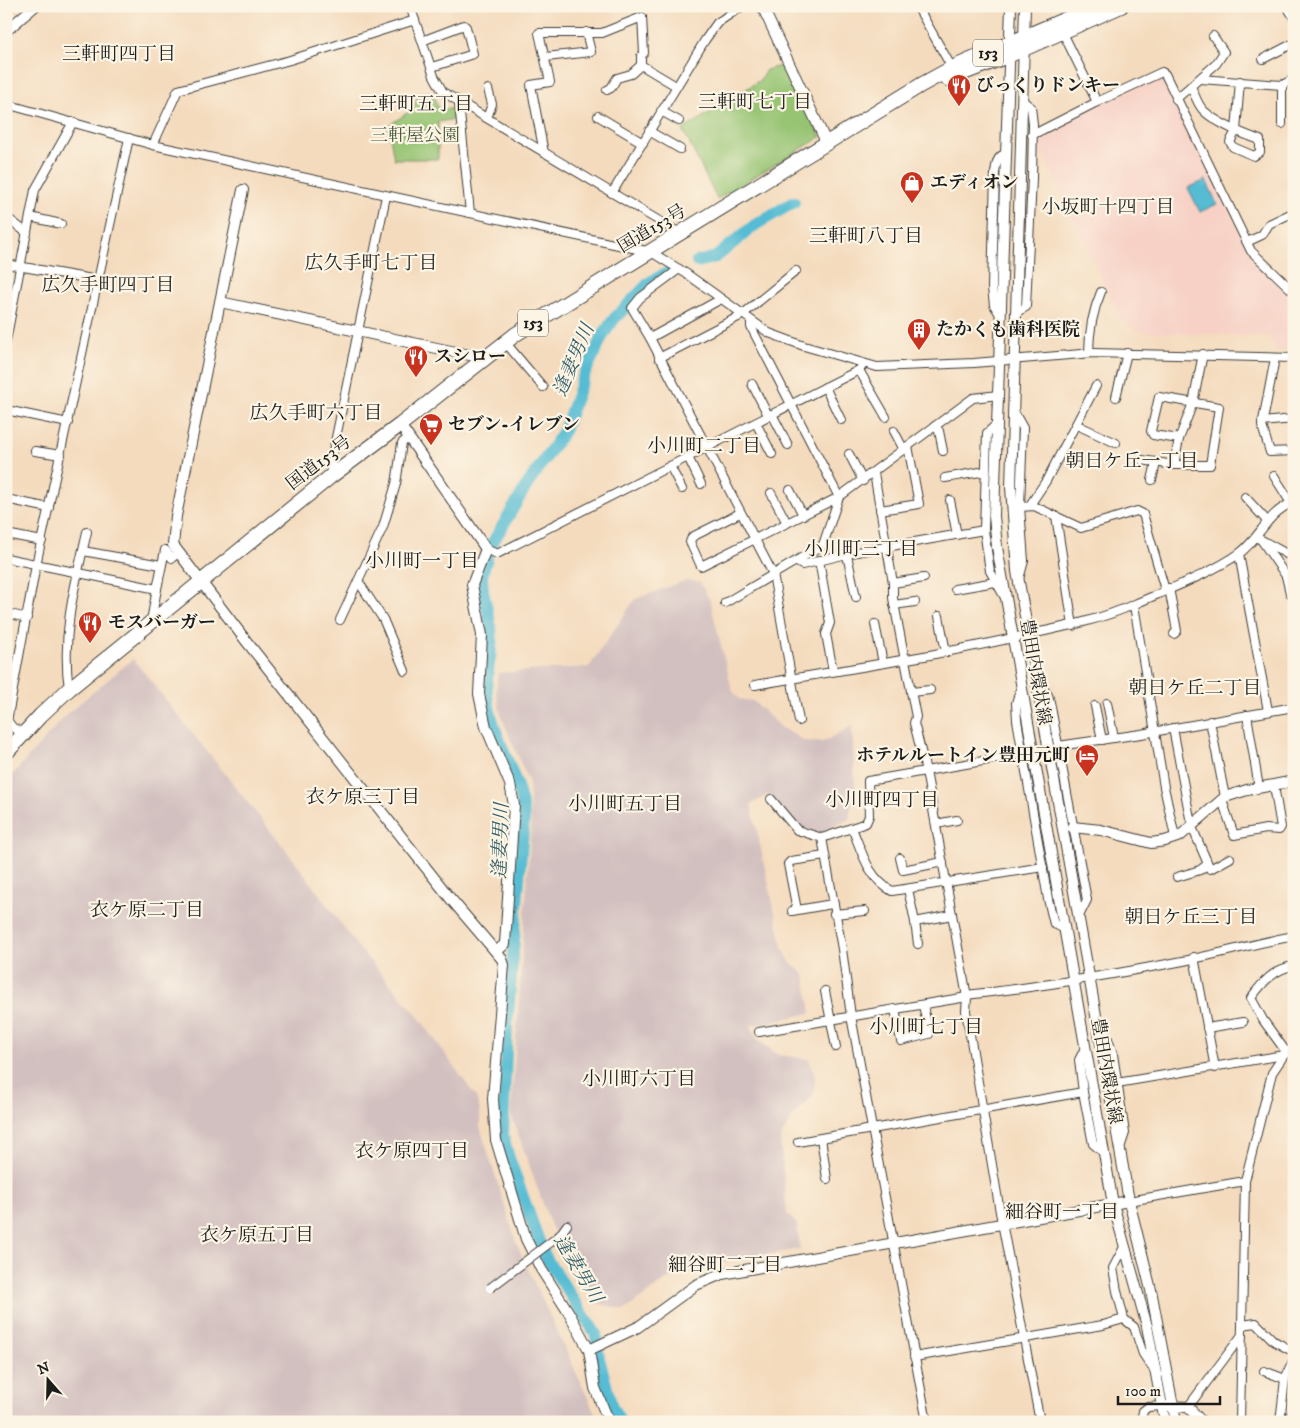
<svg xmlns="http://www.w3.org/2000/svg" width="1300" height="1428" font-family="'IM FELL DW Pica','Noto Serif JP',serif">
<style>
.built{fill:#f7d1c6}
.industrial{fill:#d2bfbf}
.green{fill:#97c473;stroke:#5a7048}
.water{fill:#55bcd3;stroke:#386c78}
.lines{fill:none;stroke-linecap:round;stroke-linejoin:round}
.stream{stroke:#55bcd3;stroke-width:2}
.river{stroke:#55bcd3;stroke-width:12}
.minor-casing{stroke:#3c3934;stroke-width:10}
.tertiary-casing{stroke:#3c3934;stroke-width:12}
.trunk-casing{stroke:#3c3934;stroke-width:16}
.minor{stroke:#fff;stroke-width:8}
.tertiary{stroke:#fff;stroke-width:10}
.trunk{stroke:#fff;stroke-width:14}
.minor-bridge-casing{stroke:#3c3934;stroke-width:10;stroke-linecap:butt}
.minor-bridge{stroke:#fff;stroke-width:8}
.labels{text-anchor:middle;dominant-baseline:central;stroke-width:4.5;stroke-linejoin:round;paint-order:stroke}
.shield{fill:#fcf5e5;stroke:#5f5d58;stroke-width:1}
.shield-label{font-size:16px;font-weight:bold;fill:#1c1c1c}
.poi-label{font-size:18px;font-weight:bold;fill:#1c1c1c;stroke:#fcf5e5;text-anchor:start}
.park-label{font-size:18px;fill:#47573a;stroke:#fcf5e5}
.street-label{font-size:18px;fill:#1c1c1c;stroke:#fcf5e5}
.neighbourhood-label{font-size:19px;fill:#1c1c1c;stroke:#fcf5e5}
.water-label{font-size:19px;font-style:italic;fill:#335c65;stroke:#fcf5e5}
</style>
<rect width="100%" height="100%" fill="#fcf5e5"/>
<filter id="ink" filterUnits="userSpaceOnUse"><feTurbulence type="fractalNoise" baseFrequency=".02" numOctaves="2"/><feDisplacementMap in="SourceGraphic" scale="10" xChannelSelector="R" yChannelSelector="G"/><feConvolveMatrix kernelMatrix="1 2 1 2 8 2 1 2 1" color-interpolation-filters="sRGB"/></filter>
<filter id="wash" filterUnits="userSpaceOnUse"><feTurbulence type="fractalNoise" baseFrequency=".0096" numOctaves="4" result="noise"/><feDisplacementMap in="SourceGraphic" scale="20" xChannelSelector="R" yChannelSelector="G"/><feGaussianBlur stdDeviation="1.12" result="paint"/><feColorMatrix in="noise" values="0 0 0 0 0 0 0 0 0 0 0 0 0 0 0 0 0 1.4 0 .05"/><feComposite in="paint" operator="in"/></filter>
<g filter="url(#wash)">
<rect width="100%" height="100%" fill="#f4dbbe"/>
<path class="built" d="M1160,76L1164,77L1251,254L1294,297V351H1277L1269,336L1140,332L1122,321L1046,160L1044,157H1040L1042,133Z"/>
<g class="industrial">
<path d="M687,580L700,582L710,601L732,690L739,699L753,701L782,728L804,741L823,742L852,726L855,787L849,819L818,834L792,823L768,795L751,804L782,945L790,962L805,975L811,1013L750,1026L758,1040L778,1055L809,1059L815,1076L813,1096L795,1113L780,1138L787,1214L797,1224L800,1249L710,1264L666,1280L625,1310L597,1303L551,1226L511,1114L531,826L529,782L501,716L496,692L498,673L589,667L635,599Z"/>
<path d="M133,659L297,864L358,947L418,1016L476,1097L480,1111V1127L517,1245L599,1422H14L6,1401V782L68,713Z"/>
</g>
<g class="green">
<path d="M784,65L821,137L717,199L683,130L760,80L766,70Z"/>
<path d="M433,92L438,109H454L455,119L438,122V159H394L388,126L413,109L418,94Z"/>
</g>
<path class="water" d="M1206,180L1217,204L1200,212L1188,188Z"/>
<g class="lines">
<g class="stream">
<path d="M213,8V6"/>
<path d="M6,123L12,115"/>
</g>
<g class="river">
<path d="M697,262L716,257L755,225L794,202"/>
<path d="M621,1422L612,1407L599,1358L596,1334L544,1255L508,1155L503,1135L507,1025L524,818C520,776 495,743 488,702C483,678 494,654 491,630C489,612 482,596 482,578C482,568 488,562 487,552L527,485L564,431L584,375L603,335L614,319L650,282L669,272"/>
</g>
</g>
</g>
<g filter="url(#ink)">
<g class="lines">
<g class="minor-casing">
<g id="minor">
<path d="M410,6L434,76L443,92L681,234"/>
<path d="M917,6L952,68"/>
<path d="M1287,6L1294,18"/>
<path d="M1062,31L1097,102L1162,72L1165,74L1251,251L1294,292"/>
<path d="M422,41L464,25L466,27L473,54L432,67"/>
<path d="M546,57L591,52L586,32"/>
<path d="M1263,59L1294,43"/>
<path d="M641,65L676,86"/>
<path d="M1200,79L1282,85L1294,79"/>
<path d="M1191,86C1194,93 1198,106 1204,111C1217,123 1243,134 1260,140V152L1254,156L1233,147L1230,142L1236,131L1240,81"/>
<path d="M1176,99L1216,64L1224,52L1213,36"/>
<path d="M459,103L470,213"/>
<path d="M6,104L153,145L651,252L687,274L769,333L804,346L877,367L974,363L1093,353L1294,358"/>
<path d="M661,111L679,121"/>
<path d="M598,116L643,143"/>
<path d="M487,118L492,104L488,89"/>
<path d="M1282,124V85"/>
<path d="M649,131L680,149"/>
<path d="M1032,135L1097,102"/>
<path d="M153,145L178,90L290,60L415,20"/>
<path d="M544,153L531,85L550,82L539,33H602L642,17L644,53L641,56V65L631,74L617,78L611,88L607,90"/>
<path d="M612,193L705,40L717,23L742,6"/>
<path d="M30,217L61,224"/>
<path d="M6,224L10,220L27,233"/>
<path d="M1247,242L1262,235L1269,224L1290,214"/>
<path d="M6,264L98,280"/>
<path d="M721,299L650,338L773,574L799,721"/>
<path d="M1017,312L1026,307L1032,178L1033,124L1031,107L1024,102"/>
<path d="M1001,316L994,305L992,288L995,173C996,165 997,155 1006,154"/>
<path d="M650,338L632,308L640,298L679,269"/>
<path d="M6,341L35,190L73,122"/>
<path d="M505,342L543,387"/>
<path d="M1089,353C1089,331 1092,313 1101,292"/>
<path d="M659,358L742,315L796,271"/>
<path d="M1275,358L1262,426L1270,452L1294,451"/>
<path d="M859,370L886,417"/>
<path d="M752,384L768,415"/>
<path d="M825,387L841,420"/>
<path d="M1116,397L1127,353"/>
<path d="M1159,397L1219,407L1210,465H1174L1179,439L1153,435L1151,431Z"/>
<path d="M6,410L68,423"/>
<path d="M1014,412L1023,428L1020,507L1024,561L1019,579"/>
<path d="M772,414L788,445"/>
<path d="M1262,422L1294,419"/>
<path d="M756,423L772,454"/>
<path d="M997,424L987,433L984,530L990,571L1004,596"/>
<path d="M1077,425L1116,443"/>
<path d="M935,426L939,431L943,451"/>
<path d="M894,431L904,450"/>
<path d="M1179,439L1193,403L1203,354"/>
<path d="M35,451L61,455"/>
<path d="M849,454L863,481"/>
<path d="M688,457L701,484"/>
<path d="M1142,460L1174,465"/>
<path d="M670,466L682,489"/>
<path d="M874,473L893,583V598L916,717L914,723L926,771L967,997"/>
<path d="M330,476L333,452L386,196"/>
<path d="M1274,476L1291,503"/>
<path d="M945,478L986,471"/>
<path d="M1152,480L1156,463"/>
<path d="M790,490L803,515"/>
<path d="M771,493L787,523"/>
<path d="M1245,497L1267,521"/>
<path d="M6,499L49,508"/>
<path d="M950,500L957,535"/>
<path d="M1030,505L1046,481L1096,386"/>
<path d="M1020,507L1034,506L1081,528L1137,511L1143,514L1165,590"/>
<path d="M880,510L919,504L908,446"/>
<path d="M740,513L692,537L690,542L701,566L839,497L973,398L998,395"/>
<path d="M1056,516L1073,626"/>
<path d="M6,534L42,541"/>
<path d="M1256,537L1294,558"/>
<path d="M1262,541L1286,576"/>
<path d="M486,549L497,554L859,370L864,364"/>
<path d="M83,551L161,565"/>
<path d="M1239,554L1268,711"/>
<path d="M847,555L856,597"/>
<path d="M6,558L157,589L151,621"/>
<path d="M819,560L830,623L826,634L833,671"/>
<path d="M797,562L802,565L851,553L984,530"/>
<path d="M1294,574L1286,576L1290,593L1294,592"/>
<path d="M358,581L383,619L405,671"/>
<path d="M893,583L924,578"/>
<path d="M1169,588L1177,631L1174,634"/>
<path d="M157,589L165,550L172,558L178,553"/>
<path d="M955,589L995,582"/>
<path d="M725,603L823,545L839,497L751,327V322"/>
<path d="M894,605L915,602"/>
<path d="M1134,605L1164,787L1175,837"/>
<path d="M6,613L27,618"/>
<path d="M939,616L946,652"/>
<path d="M340,620L383,527L396,484L402,443L408,438"/>
<path d="M875,624L883,663"/>
<path d="M1038,682L1048,695L1050,702L1087,900L1079,916"/>
<path d="M755,685C846,669 937,656 1026,635C1064,627 1100,620 1135,604C1167,590 1212,573 1240,553C1262,536 1266,513 1294,502"/>
<path d="M1021,687L1016,703L1017,720L1048,899L1054,924L1065,929"/>
<path d="M69,689C61,636 75,584 87,532"/>
<path d="M911,692L930,690"/>
<path d="M1107,703L1114,738"/>
<path d="M1095,706L1102,740"/>
<path d="M1247,715L1259,788"/>
<path d="M6,719L13,728L24,733"/>
<path d="M7,721L36,565L129,138"/>
<path d="M1210,721L1225,797"/>
<path d="M1173,728L1190,818L1195,823"/>
<path d="M1058,746L1141,734L1294,707"/>
<path d="M771,799L797,830L822,838"/>
<path d="M1222,800L1234,835L1266,829L1279,830L1281,827L1274,786"/>
<path d="M936,824L957,820"/>
<path d="M852,828C862,852 868,878 892,891L1043,867"/>
<path d="M900,858L903,870L943,862"/>
<path d="M1210,869L1230,858"/>
<path d="M1177,877L1200,870L1208,864L1192,827"/>
<path d="M908,889L915,922L952,915"/>
<path d="M797,910L788,864L791,861L825,856"/>
<path d="M792,911L832,904"/>
<path d="M834,914L865,911"/>
<path d="M915,922L918,944"/>
<path d="M1194,957L1215,1068"/>
<path d="M825,991L836,1047"/>
<path d="M966,995C1039,987 1111,975 1183,961C1220,954 1256,943 1294,936"/>
<path d="M967,997L966,1011L1000,1212L1040,1422"/>
<path d="M895,1009L901,1041L929,1034L923,1005"/>
<path d="M1099,1023L1107,1036L1113,1054L1125,1133L1120,1148"/>
<path d="M1207,1028L1243,1022"/>
<path d="M759,1032L967,997"/>
<path d="M1085,1048L1079,1060L1083,1092L1093,1144L1104,1153"/>
<path d="M1287,1053L1263,1020L1251,998C1262,983 1275,968 1294,966"/>
<path d="M1117,1083L1284,1055"/>
<path d="M821,1138L827,1179"/>
<path d="M798,1142L1083,1092"/>
<path d="M1129,1201L1245,1181"/>
<path d="M559,1236L567,1225"/>
<path d="M1124,1247L1113,1268L1117,1291L1124,1319L1134,1327L1143,1354L1154,1370"/>
<path d="M1242,1325L1256,1323L1274,1341L1294,1352"/>
<path d="M914,1357L1103,1325L1124,1319"/>
<path d="M1264,1371L1285,1379"/>
<path d="M1188,1407L1242,1335"/>
<path d="M927,1422L851,1016L842,949L822,838L866,823L869,816L868,781L1023,754"/>
<path d="M1141,1422L1143,1411L1148,1407L1162,1406"/>
<path d="M1240,1422L1245,1181L1272,1073L1284,1055L1294,1047"/>
<path d="M1280,1422L1285,1379L1294,1359"/>
</g>
</g>
<g class="tertiary-casing">
<g id="tertiary">
<path d="M762,6L827,144"/>
<path d="M1011,6L994,516L997,547L1113,1204L1147,1326L1165,1422"/>
<path d="M1025,6L1011,487L1017,571L1129,1201L1151,1290L1176,1422"/>
<path d="M6,31L35,6"/>
<path d="M243,190L176,516L173,545L247,642L450,898L502,959L504,965L493,1099L496,1140L526,1239L541,1269L569,1313L589,1350L595,1388L609,1422"/>
<path d="M220,302L484,358"/>
<path d="M400,425L486,549L472,585L482,635L479,694L486,727L510,784L514,805L505,944L496,952"/>
<path d="M1072,827L1101,830L1151,843L1165,841L1180,836L1225,797L1247,790L1294,781"/>
<path d="M589,1350L638,1327L696,1285L722,1274L1129,1201"/>
<path d="M1168,1406L1188,1407L1202,1422"/>
</g>
</g>
<g class="trunk-casing">
<g id="trunk">
<path d="M948,79L1010,55L1121,6"/>
<path d="M6,753L41,715L69,689L330,477L400,425L516,334L921,85L952,68L1096,6"/>
<path d="M1291,1422L1294,1416"/>
</g>
</g>
<use href="#minor" class="minor"/>
<use href="#tertiary" class="tertiary"/>
<use href="#trunk" class="trunk"/>
<g class="minor-bridge-casing">
<path id="minor-bridge" d="M490,1288L559,1236"/>
</g>
<use href="#minor-bridge" class="minor-bridge"/>
</g>
</g>
<defs>
<g id="restaurant-pin" transform="scale(1.25)"><path d="M0 17L-7.5 6A9.5 9.5 0 1 1 7.5 6Z" fill="#c8321e" stroke="#fcf5e5"/><path d="M-5-6h1v4h1v-4h1v4h1v-4h1v5L-1.5 .5V6h-2V.5L-5-1ZM5-6V6H3V1.5H1.5Q1.5-4 5-6Z" fill="#fff"/></g>
<g id="shop-pin" transform="scale(1.25)"><path d="M0 17L-7.5 6A9.5 9.5 0 1 1 7.5 6Z" fill="#c8321e" stroke="#fcf5e5"/><path d="M-5-2.5h2.3a2.7 3.5 0 0 1 5.4 0H5L5.5 6h-11ZM-1.5-2.5h3a1.5 2.3 0 0 0-3 0Z" fill="#fff"/></g>
<g id="building-pin" transform="scale(1.25)"><path d="M0 17L-7.5 6A9.5 9.5 0 1 1 7.5 6Z" fill="#c8321e" stroke="#fcf5e5"/><path d="M-4-6H4V6H1V3H-1V6H-4ZM-2.5-4.3h1.7v1.8h-1.7ZM.8-4.3h1.7v1.8H.8ZM-2.5-1h1.7V.8h-1.7ZM.8-1h1.7V.8H.8Z" fill="#fff"/></g>
<g id="supermarket-pin" transform="scale(1.25)"><path d="M0 17L-7.5 6A9.5 9.5 0 1 1 7.5 6Z" fill="#c8321e" stroke="#fcf5e5"/><path d="M-6-5.5h2.5l.6 2H6L4.5 2H-2.5L-4.4-4H-6ZM-1.5 3.2a1.3 1.3 0 1 0 .1 0ZM3 3.2a1.3 1.3 0 1 0 .1 0Z" fill="#fff"/></g>
<g id="hotel-pin" transform="scale(1.25)"><path d="M0 17L-7.5 6A9.5 9.5 0 1 1 7.5 6Z" fill="#c8321e" stroke="#fcf5e5"/><path d="M-6-4.5h1.5V1H6V5H4.5V3h-9V5H-6ZM-4 0a1.8 1.8 0 1 1 3.6 0ZM.5 0V-2.5h3Q6-2.5 6 0Z" fill="#fff"/></g>
</defs>
<g fill-rule="evenodd">
<use href="#restaurant-pin" x="959" y="86"/>
<use href="#shop-pin" x="912" y="183"/>
<use href="#building-pin" x="919" y="330"/>
<use href="#restaurant-pin" x="416" y="357"/>
<use href="#supermarket-pin" x="431" y="425"/>
<use href="#restaurant-pin" x="90" y="623"/>
<use href="#hotel-pin" x="1087" y="756"/>
</g>
<g class="labels">
<g class="shield">
<rect x="973" y="39.5" width="30" height="27" rx="4"/>
<rect x="518" y="309.5" width="30" height="27" rx="4"/>
</g>
<g class="shield-label">
<text x="988" y="53">153</text>
<text x="533" y="323">153</text>
</g>
<g class="poi-label">
<text x="976" y="86">びっくりドンキー</text>
<text x="930" y="183">エディオン</text>
<text x="936" y="330">たかくも歯科医院</text>
<text x="434" y="357">スシロー</text>
<text x="448" y="425">セブン-イレブン</text>
<text x="108" y="623">モスバーガー</text>
<text x="1070" y="756" text-anchor="end">ホテルルートイン豊田元町</text>
</g>
<g class="park-label">
<text x="415" y="136">三軒屋公園</text>
</g>
<g class="street-label">
<text transform="translate(652 229) rotate(-31)">国道153号</text>
<text transform="translate(319 463) rotate(-38)">国道153号</text>
<text transform="translate(1035 672) rotate(80)">豊田内環状線</text>
<text transform="translate(1106 1071) rotate(80)">豊田内環状線</text>
</g>
<g class="neighbourhood-label">
<text x="119" y="54">三軒町四丁目</text>
<text x="755" y="102">三軒町七丁目</text>
<text x="416" y="104">三軒町五丁目</text>
<text x="1108" y="207">小坂町十四丁目</text>
<text x="866" y="236">三軒町八丁目</text>
<text x="371" y="263">広久手町七丁目</text>
<text x="108" y="285">広久手町四丁目</text>
<text x="316" y="413">広久手町六丁目</text>
<text x="704" y="446">小川町二丁目</text>
<text x="1132" y="461">朝日ケ丘一丁目</text>
<text x="861" y="549">小川町三丁目</text>
<text x="422" y="561">小川町一丁目</text>
<text x="1195" y="688">朝日ケ丘二丁目</text>
<text x="363" y="797">衣ケ原三丁目</text>
<text x="882" y="800">小川町四丁目</text>
<text x="625" y="804">小川町五丁目</text>
<text x="147" y="910">衣ケ原二丁目</text>
<text x="1191" y="917">朝日ケ丘三丁目</text>
<text x="926" y="1027">小川町七丁目</text>
<text x="639" y="1079">小川町六丁目</text>
<text x="412" y="1151">衣ケ原四丁目</text>
<text x="1062" y="1212">細谷町一丁目</text>
<text x="257" y="1235">衣ケ原五丁目</text>
<text x="725" y="1265">細谷町二丁目</text>
</g>
<g class="water-label">
<text transform="translate(574 360) rotate(-67)">逢妻男川</text>
<text transform="translate(501 841) rotate(-88)">逢妻男川</text>
<text transform="translate(578 1269) rotate(59)">逢妻男川</text>
</g>
</g>
<rect width="1300" height="1428" fill="none" stroke="#fcf5e5" stroke-width="25"/>
<g transform="translate(48 1380) rotate(340)" stroke="#fcf5e5" stroke-width="4" paint-order="stroke">
<path d="M0-4L9 19L0 12L-9 19Z" fill="#1c1c1c"/>
<text y="-8" font-size="14" font-weight="bold" text-anchor="middle" fill="#1c1c1c">N</text>
</g>
<path d="M1118 1396v8h102v-8" fill="none" stroke="#1c1c1c" stroke-width="2.5"/>
<text x="1125" y="1396" font-size="15" fill="#1c1c1c" stroke="#fcf5e5" stroke-width="4" paint-order="stroke">100 m</text>
</svg>
